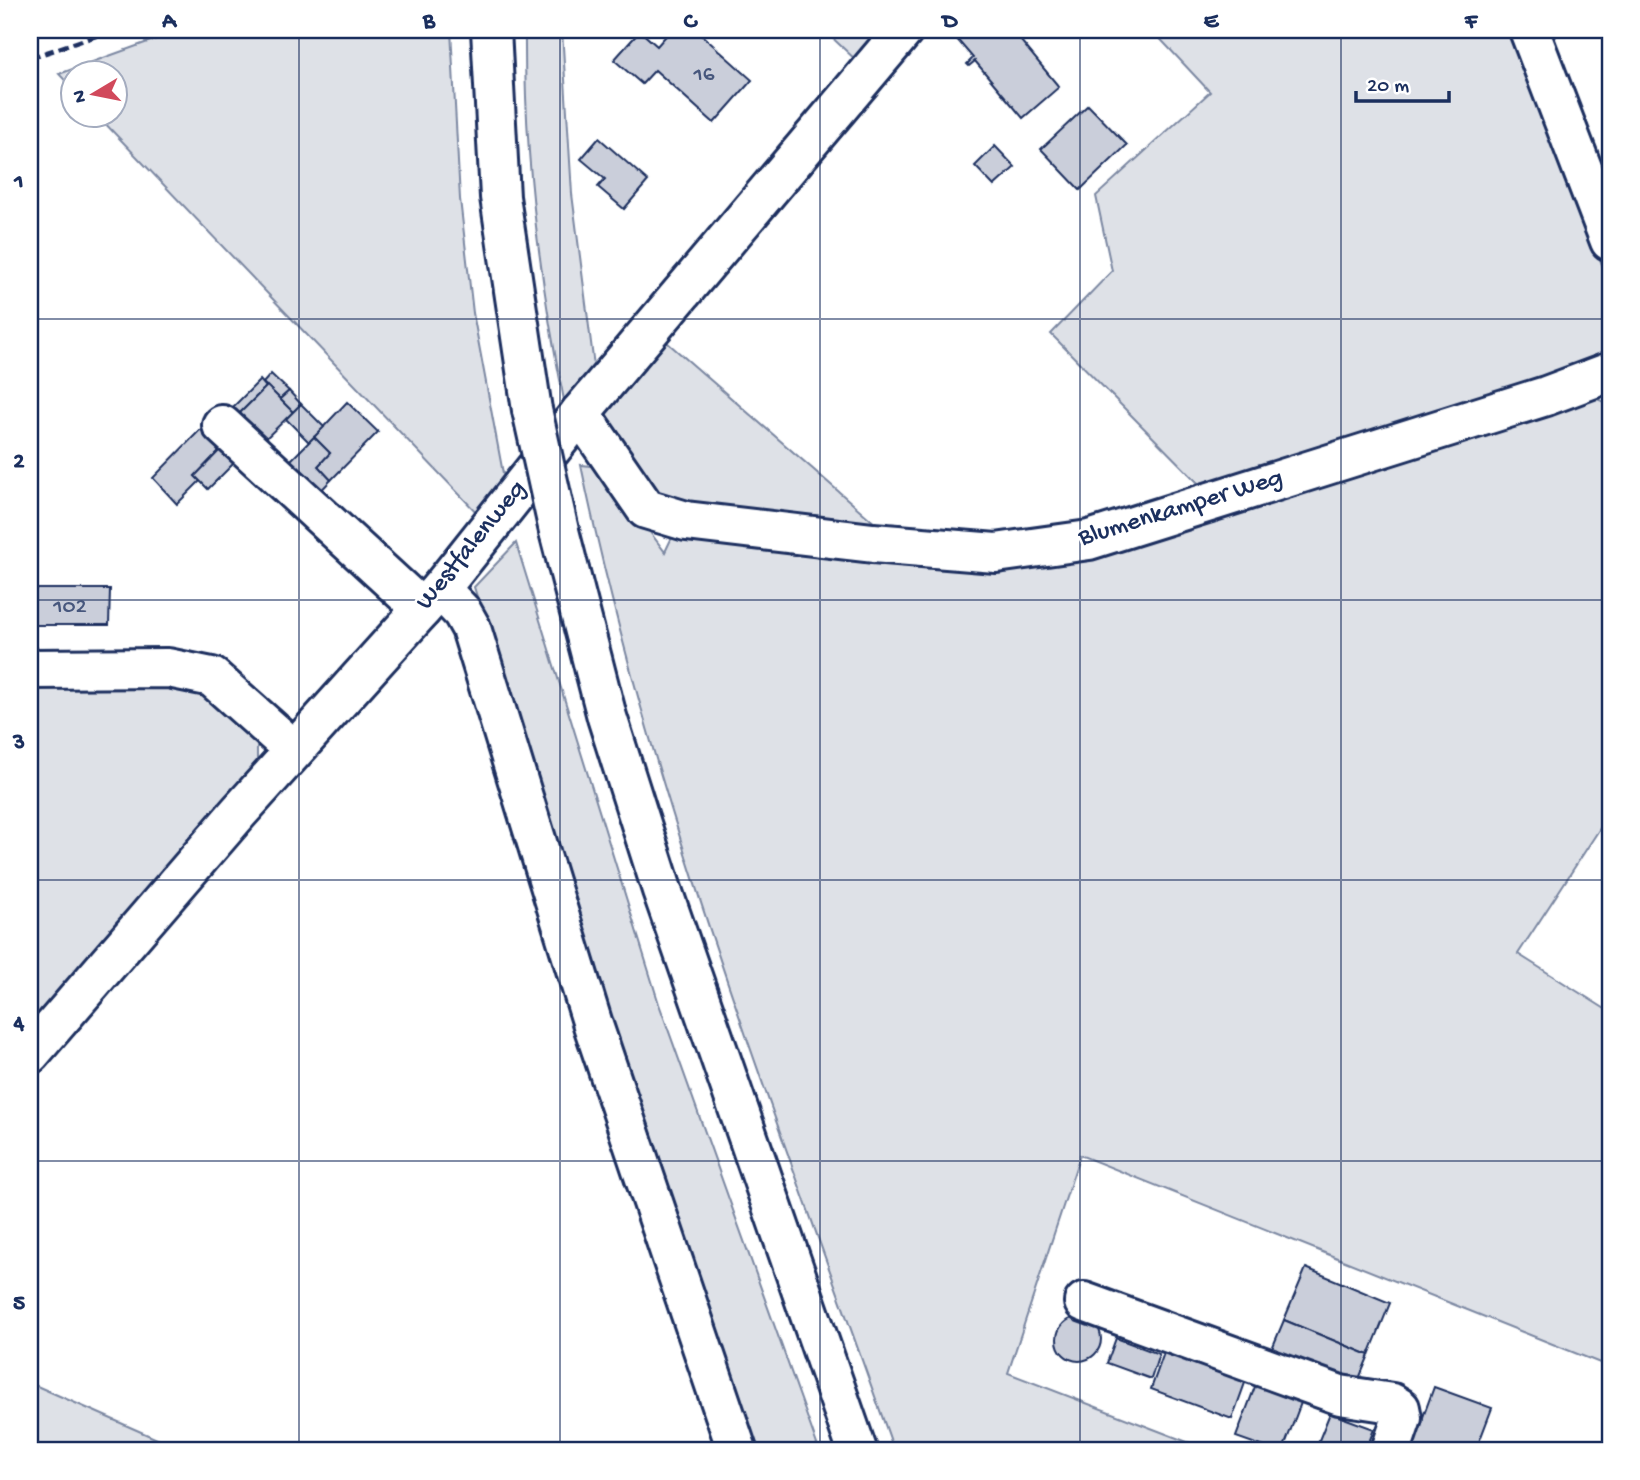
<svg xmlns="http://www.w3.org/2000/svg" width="1640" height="1480" font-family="'Gochi Hand',sans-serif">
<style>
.green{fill:#dee1e7;stroke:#7c88a2;stroke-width:2}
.building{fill:#caceda;stroke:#1b2f5e;stroke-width:2}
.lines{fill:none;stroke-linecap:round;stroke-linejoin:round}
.minor-casing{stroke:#1b2f5e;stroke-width:44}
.major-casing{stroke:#1b2f5e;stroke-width:44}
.minor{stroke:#fff;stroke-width:38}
.major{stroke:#fff;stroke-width:38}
.rail{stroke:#1b2f5e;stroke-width:5;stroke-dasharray:10 5;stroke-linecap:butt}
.major-bridge-casing{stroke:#1b2f5e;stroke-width:44;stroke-linecap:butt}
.major-bridge{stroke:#fff;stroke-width:38}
.grid{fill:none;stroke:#1b2f5e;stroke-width:2;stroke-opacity:0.55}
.labels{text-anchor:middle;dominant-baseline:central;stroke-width:5;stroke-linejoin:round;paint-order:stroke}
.number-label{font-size:23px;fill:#47577d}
.street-label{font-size:26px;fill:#1b2f5e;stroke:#fff}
.neatline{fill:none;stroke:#1b2f5e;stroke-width:2.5}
.grid-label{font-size:23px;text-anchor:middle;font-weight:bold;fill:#1b2f5e}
</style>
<rect width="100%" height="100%" fill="#fff"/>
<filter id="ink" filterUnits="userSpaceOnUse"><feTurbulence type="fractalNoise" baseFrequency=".0143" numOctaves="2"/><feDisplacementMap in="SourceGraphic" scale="14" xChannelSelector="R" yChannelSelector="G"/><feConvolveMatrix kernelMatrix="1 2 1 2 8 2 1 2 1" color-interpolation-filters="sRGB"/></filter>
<g filter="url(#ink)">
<g class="green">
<path d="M181,30H451L460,199L473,313L505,484L480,516L98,116H116V74H74L73,89L59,74Z"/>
<path d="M525,30H562L572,194L595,374L564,400C539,278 524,155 525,30Z"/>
<path d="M824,30H887L859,63Z"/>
<path d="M1152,30H1514L1610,286V356L1206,491L1051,334L1112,271L1096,196L1210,92Z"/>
<path d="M661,337L884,531L662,501L596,413Z"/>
<path d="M1589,396L1610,404V813L1518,954L1610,1012V1367L1080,1155L1008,1373L1208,1450H894C780,1126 651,803 581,465L601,467L665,552L674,533L996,562Z"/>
<path d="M516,543L659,1004L819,1450H758L610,1024L474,587Z"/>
<path d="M200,683L257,743V770L30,1038V684Z"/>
<path d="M30,1383L182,1450H30Z"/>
</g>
<g class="building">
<path d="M671,30H696L752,80L714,123L655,70L642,84L614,60L640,31L657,46Z"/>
<path d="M949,30H1012L1059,87L1023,118L975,61L969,66L967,64L973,58Z"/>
<path d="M1088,105L1127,145L1080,190L1041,149Z"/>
<path d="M599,138L648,181L624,209L598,187L605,179L581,159Z"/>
<path d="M995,146L1015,167L994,186L975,166Z"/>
<path d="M271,374L289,391L280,399L263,383Z"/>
<path d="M260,380L266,387L234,419L227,413Z"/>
<path d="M267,386L293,412L259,445L234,419Z"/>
<path d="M289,391L301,404L293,412L280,399Z"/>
<path d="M347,402L378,432L331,480L318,466L330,453L314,437Z"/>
<path d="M301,404L324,427L309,442L286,419Z"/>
<path d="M201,429L221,449L195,476L200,481L177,504L153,478Z"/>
<path d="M314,437L330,453L318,466L331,480L314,498L283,468Z"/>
<path d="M221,449L235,462L208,489L195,476Z"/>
<path d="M30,589H110L109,625H30Z"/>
<path d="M1306,1268L1390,1303L1369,1355L1284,1320Z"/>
<circle cx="1079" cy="1339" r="22"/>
<path d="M1284,1320L1369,1355L1356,1386L1271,1351Z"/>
<path d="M1116,1338L1159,1354L1151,1379L1107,1363Z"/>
<path d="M1165,1350L1246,1380L1232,1419L1151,1389Z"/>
<path d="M1256,1384L1302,1400L1283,1450H1273L1236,1437Z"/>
<path d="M1434,1387L1492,1408L1476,1450H1411Z"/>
<path d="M1330,1413L1374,1429L1366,1450H1315Z"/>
</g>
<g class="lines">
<g class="minor-casing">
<g id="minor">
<path d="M1529,30L1610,241"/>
<path d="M580,413L646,509L686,521L873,543L996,553L1089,540L1546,396L1610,372"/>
<path d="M222,425L422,609"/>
<path d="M440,589L462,612L471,628L594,1028L737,1450"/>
<path d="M30,669L168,668L212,677L294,750"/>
<path d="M30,1054L238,813L440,589L580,413L904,30"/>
<path d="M1084,1302L1340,1395L1392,1403L1400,1408L1402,1418L1391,1450"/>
</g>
</g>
<g class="major-casing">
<g id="major">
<path d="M491,30L500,197L532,410"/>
<path d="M559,531L607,717L662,890L857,1450"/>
</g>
</g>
<use href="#minor" class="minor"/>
<use href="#major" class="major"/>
<path class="rail" d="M30,58L113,30"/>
<g class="major-bridge-casing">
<path id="major-bridge" d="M532,410L559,531"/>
</g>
<use href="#major-bridge" class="major-bridge"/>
</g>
</g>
<path class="grid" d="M299,30V1450M560,30V1450M820,30V1450M1080,30V1450M1341,30V1450M30,319H1610M30,600H1610M30,880H1610M30,1161H1610"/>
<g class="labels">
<g class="number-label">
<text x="704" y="75">16</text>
<text x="70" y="607">102</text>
</g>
<g class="street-label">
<text transform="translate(1181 509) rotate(-17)">Blumenkamper Weg</text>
<text transform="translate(472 546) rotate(-51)">Westfalenweg</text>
</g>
</g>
<rect width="1640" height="1480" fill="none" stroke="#fff" stroke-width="77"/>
<g transform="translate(94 94) rotate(260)"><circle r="33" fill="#ffffff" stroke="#a4acbf" stroke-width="2"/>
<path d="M0-5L12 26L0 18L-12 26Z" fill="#d1495b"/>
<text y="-10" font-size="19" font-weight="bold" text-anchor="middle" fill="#1b2f5e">N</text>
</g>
<path d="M1356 91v10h93v-10" fill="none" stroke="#1b2f5e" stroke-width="3.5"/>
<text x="1367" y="91" font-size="21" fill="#1b2f5e" stroke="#ffffff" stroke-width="5" paint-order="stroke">20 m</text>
<rect x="38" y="38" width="1564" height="1404" class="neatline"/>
<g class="grid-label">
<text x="169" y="27">A</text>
<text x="429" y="27">B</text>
<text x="690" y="27">C</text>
<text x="950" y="27">D</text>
<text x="1211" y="27">E</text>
<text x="1471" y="27">F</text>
<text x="19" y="187">1</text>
<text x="19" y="467">2</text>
<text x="19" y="748">3</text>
<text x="19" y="1029">4</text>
<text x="19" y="1309">5</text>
</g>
</svg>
